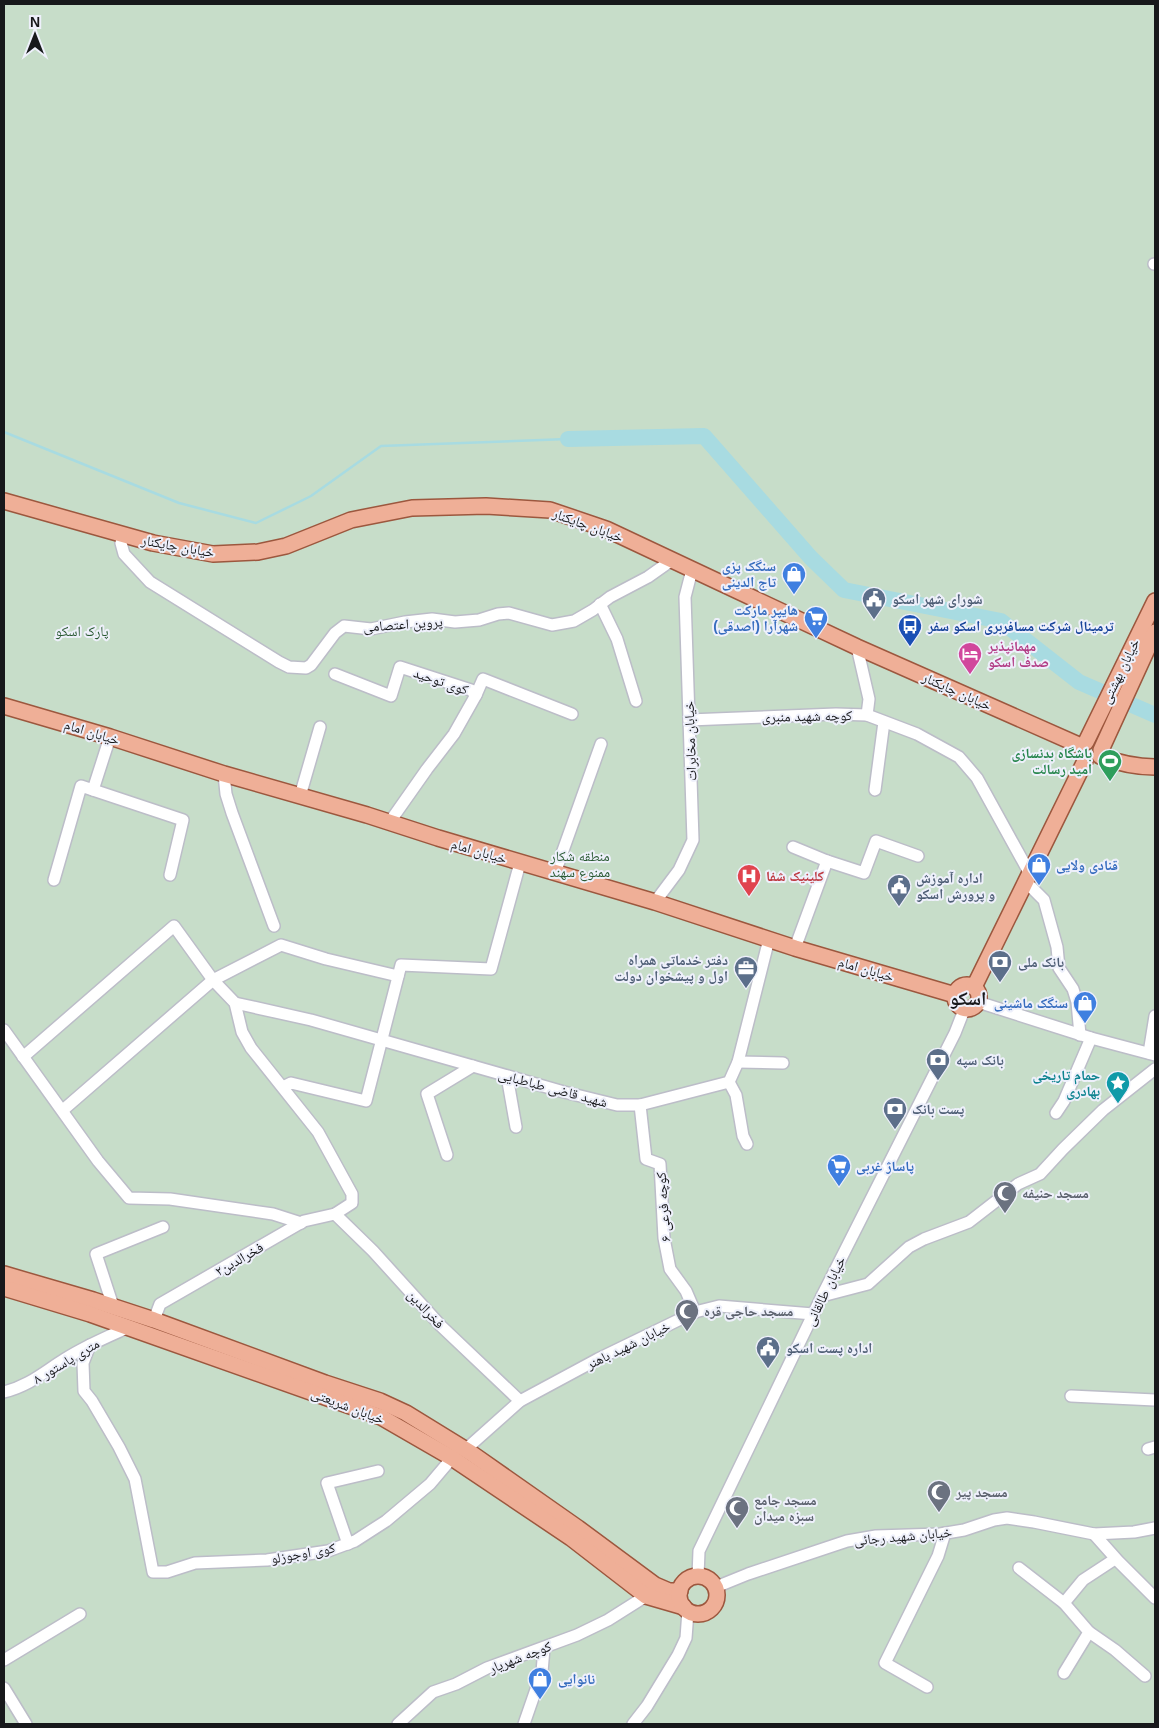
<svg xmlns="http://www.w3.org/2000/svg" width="1159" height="1728" font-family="Helvetica,'Noto Naskh Arabic',sans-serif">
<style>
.green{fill:#c7ddc9}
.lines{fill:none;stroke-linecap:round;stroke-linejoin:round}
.stream{stroke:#a8dbe1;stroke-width:2.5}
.river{stroke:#a8dbe1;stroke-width:16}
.minor-casing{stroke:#bcbdc8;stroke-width:14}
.major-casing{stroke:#9c573e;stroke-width:18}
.minor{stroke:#fff;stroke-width:11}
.major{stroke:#efaf97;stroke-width:15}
.labels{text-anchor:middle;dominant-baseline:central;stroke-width:4;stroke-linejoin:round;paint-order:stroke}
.street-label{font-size:14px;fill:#17181b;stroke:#eef0fb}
.shop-label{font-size:14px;font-weight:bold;fill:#366cbe;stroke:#eef0fb;text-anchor:end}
.service-label{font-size:14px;font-weight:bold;fill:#4e5e75;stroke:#eef0fb;text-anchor:start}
.transit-label{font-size:14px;font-weight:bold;fill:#164399;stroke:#eef0fb;text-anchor:start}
.park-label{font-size:14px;fill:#295932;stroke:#eef0fb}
.hotel-label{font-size:14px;font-weight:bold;fill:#b23c85;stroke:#eef0fb;text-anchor:start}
.leisure-label{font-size:14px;font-weight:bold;fill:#27864d;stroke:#eef0fb;text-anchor:end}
.health-label{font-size:14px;font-weight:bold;fill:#be3a42;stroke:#eef0fb;text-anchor:start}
.culture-label{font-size:14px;font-weight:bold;fill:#0d838f;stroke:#eef0fb;text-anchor:end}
.worship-label{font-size:14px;font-weight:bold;fill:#5b616d;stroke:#eef0fb;text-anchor:start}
.district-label{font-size:19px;font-weight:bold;fill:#17181b;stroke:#eef0fb}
</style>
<rect width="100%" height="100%" fill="#eef0fb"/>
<rect class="green" x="4" y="4" width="1151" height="1720"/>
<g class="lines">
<path class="stream" d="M4,432L179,503L256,523L311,496L381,446L568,439"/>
<path class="river" d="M568,439L704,436L811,558L844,590L1001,621L1079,682L1155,715"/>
<g class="minor-casing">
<g id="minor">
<path d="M1154,264H1155"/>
<path d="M123,535L121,543L124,554L150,582L279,662L289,667L306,668L311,665L335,633L344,626L371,629L405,622L432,619L455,622L479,620L498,614L509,613L552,625L574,621L593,610L610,597L648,577L672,560"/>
<path d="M600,604L617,639L636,701"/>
<path d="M857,647L869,699L867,715"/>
<path d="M335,674L391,696L400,667L471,690L476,695L454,734L427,769L389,823"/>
<path d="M476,695L483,679L572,714"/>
<path d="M689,720L836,714L867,715L917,734L959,757L977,778L1030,874"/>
<path d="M224,774L226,794L232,813L274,926"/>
<path d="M93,790L110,737"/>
<path d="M875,790L884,722"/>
<path d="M300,796L320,727"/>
<path d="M793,847L827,861L864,873L876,841L918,856"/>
<path d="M555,873L601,744"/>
<path d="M54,880L81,786L183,820L170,875"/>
<path d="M1026,882L1044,900L1057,947L1059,968L1073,989L1077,1002L1080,1035"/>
<path d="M655,902L679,870L693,840L685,597L692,570"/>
<path d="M795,948L827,861"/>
<path d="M978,1002L1091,1038L1155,1055"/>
<path d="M235,1003L311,1020L564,1092L617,1105H640L729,1082L738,1062L769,939"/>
<path d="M4,1030L98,1161L129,1198L170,1199L273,1214L301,1223"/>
<path d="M1149,1053L1155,1016"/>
<path d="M23,1057L174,926L213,980L235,1003L242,1032L251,1048L318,1132L352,1194V1203L335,1214L304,1221L160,1304L154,1320"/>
<path d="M738,1062L783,1063"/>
<path d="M507,1076L516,1127"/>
<path d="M729,1082L736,1095L743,1136L747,1144"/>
<path d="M283,1087L291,1083L366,1101L401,965L491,969L520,863"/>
<path d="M640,1105L646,1159L660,1164L664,1238L670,1269L686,1291L695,1312"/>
<path d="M63,1110L213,980L281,945L326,959L398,976"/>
<path d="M1056,1113L1064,1101L1091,1038"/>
<path d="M447,1155L427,1094L473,1066"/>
<path d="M335,1214L373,1251L441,1326L520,1401"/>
<path d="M822,1296L868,1284L909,1247L924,1239L969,1222L1018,1184L1040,1174L1063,1149L1103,1110L1155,1069"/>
<path d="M113,1306L96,1254L163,1227"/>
<path d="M90,1345L83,1363L84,1391L92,1401L119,1447L135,1479L153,1572H167L195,1563L267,1560L328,1551L355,1541L386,1521L430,1484L452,1458"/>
<path d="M4,1392C29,1386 44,1372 65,1359C85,1346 107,1337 129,1327"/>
<path d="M1071,1396L1155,1400"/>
<path d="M1148,1449L1155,1447"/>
<path d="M465,1450L520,1401L598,1359L695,1312L719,1306L813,1314"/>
<path d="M1094,1534L1118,1561L1155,1598"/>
<path d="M348,1544L327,1483L378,1471"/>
<path d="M1019,1568L1064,1603"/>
<path d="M698,1576L699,1551L822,1296L955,1033L964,1010"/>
<path d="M716,1587L748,1574L847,1541L876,1536L940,1534L964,1530L994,1520L1007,1518L1034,1522L1094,1534L1134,1532L1155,1528"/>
<path d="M1089,1632L1115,1650L1145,1676"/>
<path d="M4,1660L80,1614"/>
<path d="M1064,1673L1089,1632L1064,1603L1083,1580L1115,1559"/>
<path d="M927,1687L885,1663L938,1556L945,1533"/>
<path d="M4,1688L26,1724"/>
<path d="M398,1724L433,1692L456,1684L487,1668L577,1635L608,1620L646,1596"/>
<path d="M524,1724L542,1672L544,1648"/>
<path d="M633,1724L647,1706L678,1655L686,1638L688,1611"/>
</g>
</g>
<g class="major-casing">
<g id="major">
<path d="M4,501L153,543L213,554L258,552L286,546L351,520L412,508L486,506L550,510L606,529L857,647L1081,746"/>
<path d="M4,706L110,737L224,774L367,815L438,838L655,902L795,948L955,995"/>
<path d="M1086,742L1155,601"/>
<path d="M1101,750L1155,632"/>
<path d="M1100,756C1118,763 1136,767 1155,767"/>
<circle cx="967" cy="997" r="12"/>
<path d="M974,987L1085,761"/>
<path d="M4,1274L93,1300L154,1320L325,1383L380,1401L406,1413L471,1453L578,1528L655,1585L669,1591H680"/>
<path d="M4,1288L90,1314L381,1417L452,1458L571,1538L646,1596L684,1607"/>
<circle cx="698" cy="1595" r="19"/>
</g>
</g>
<use href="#minor" class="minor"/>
<use href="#major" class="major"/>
</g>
<defs>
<g id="shop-pin" transform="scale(1.25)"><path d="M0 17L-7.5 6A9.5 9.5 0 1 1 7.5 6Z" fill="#3f7fe0" stroke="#eef0fb"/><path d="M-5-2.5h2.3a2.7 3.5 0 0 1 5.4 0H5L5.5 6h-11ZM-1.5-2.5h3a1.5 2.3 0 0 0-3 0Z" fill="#fff"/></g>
<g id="civic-pin" transform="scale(1.25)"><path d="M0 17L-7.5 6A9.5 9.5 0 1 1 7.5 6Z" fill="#5c6f8a" stroke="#eef0fb"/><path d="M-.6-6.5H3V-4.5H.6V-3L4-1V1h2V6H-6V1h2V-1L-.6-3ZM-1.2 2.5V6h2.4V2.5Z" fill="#fff"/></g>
<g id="supermarket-pin" transform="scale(1.25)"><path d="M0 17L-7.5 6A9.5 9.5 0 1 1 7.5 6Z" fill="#3f7fe0" stroke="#eef0fb"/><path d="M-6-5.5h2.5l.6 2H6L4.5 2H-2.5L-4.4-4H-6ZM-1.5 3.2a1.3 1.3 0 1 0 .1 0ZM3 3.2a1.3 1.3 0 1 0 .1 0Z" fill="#fff"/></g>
<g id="bus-pin" transform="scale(1.25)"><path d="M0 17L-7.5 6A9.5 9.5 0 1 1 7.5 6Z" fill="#1a4fb4" stroke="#eef0fb"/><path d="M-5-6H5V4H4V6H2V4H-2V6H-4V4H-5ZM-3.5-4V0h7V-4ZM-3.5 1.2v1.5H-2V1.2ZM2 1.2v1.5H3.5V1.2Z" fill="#fff"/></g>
<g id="hotel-pin" transform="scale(1.25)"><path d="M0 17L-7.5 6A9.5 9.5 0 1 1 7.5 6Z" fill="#d1479c" stroke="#eef0fb"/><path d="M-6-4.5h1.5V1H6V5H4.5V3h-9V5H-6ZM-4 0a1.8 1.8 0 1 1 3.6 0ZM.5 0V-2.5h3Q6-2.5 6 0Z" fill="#fff"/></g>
<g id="stadium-pin" transform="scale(1.25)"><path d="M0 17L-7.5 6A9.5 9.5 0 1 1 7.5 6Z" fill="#2e9e5b" stroke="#eef0fb"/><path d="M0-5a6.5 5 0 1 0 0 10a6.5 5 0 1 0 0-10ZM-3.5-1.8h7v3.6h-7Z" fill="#fff"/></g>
<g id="hospital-pin" transform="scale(1.25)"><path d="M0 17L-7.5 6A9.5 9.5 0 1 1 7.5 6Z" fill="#e0444e" stroke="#eef0fb"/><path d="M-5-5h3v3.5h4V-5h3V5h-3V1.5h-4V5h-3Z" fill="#fff"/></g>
<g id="bank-pin" transform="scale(1.25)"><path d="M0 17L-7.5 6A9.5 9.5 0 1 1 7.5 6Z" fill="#5c6f8a" stroke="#eef0fb"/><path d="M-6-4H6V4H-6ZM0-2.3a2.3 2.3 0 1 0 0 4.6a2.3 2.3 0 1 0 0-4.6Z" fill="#fff"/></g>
<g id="office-pin" transform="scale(1.25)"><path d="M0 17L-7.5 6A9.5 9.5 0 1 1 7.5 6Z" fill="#5c6f8a" stroke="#eef0fb"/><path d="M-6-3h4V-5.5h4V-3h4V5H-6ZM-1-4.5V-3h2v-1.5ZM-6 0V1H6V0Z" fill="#fff"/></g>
<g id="sight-pin" transform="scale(1.25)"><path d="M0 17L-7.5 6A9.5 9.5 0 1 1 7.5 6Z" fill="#0f9aa8" stroke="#eef0fb"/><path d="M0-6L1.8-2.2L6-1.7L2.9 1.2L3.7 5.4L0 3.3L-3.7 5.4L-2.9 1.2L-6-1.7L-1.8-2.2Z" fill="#fff"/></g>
<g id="mosque-pin" transform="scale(1.25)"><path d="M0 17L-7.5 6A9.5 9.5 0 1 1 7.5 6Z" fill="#6b7280" stroke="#eef0fb"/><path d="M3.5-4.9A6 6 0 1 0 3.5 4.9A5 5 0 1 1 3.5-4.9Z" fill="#fff"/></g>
</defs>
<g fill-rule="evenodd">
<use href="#shop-pin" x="794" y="574"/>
<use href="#civic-pin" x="874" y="599"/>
<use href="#supermarket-pin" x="816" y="618"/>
<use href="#bus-pin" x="910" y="626"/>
<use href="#hotel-pin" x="970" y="654"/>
<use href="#stadium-pin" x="1110" y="761"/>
<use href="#shop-pin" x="1039" y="865"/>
<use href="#hospital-pin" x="749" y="876"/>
<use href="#civic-pin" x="899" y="886"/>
<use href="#bank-pin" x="1000" y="962"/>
<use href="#office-pin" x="746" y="968"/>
<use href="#shop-pin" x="1085" y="1003"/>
<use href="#bank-pin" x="938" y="1060"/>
<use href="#sight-pin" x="1118" y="1083"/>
<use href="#bank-pin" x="895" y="1109"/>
<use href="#supermarket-pin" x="839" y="1166"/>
<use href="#mosque-pin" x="1005" y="1193"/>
<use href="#mosque-pin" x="687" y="1311"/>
<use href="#civic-pin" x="768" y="1348"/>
<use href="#mosque-pin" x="939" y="1492"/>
<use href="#mosque-pin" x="737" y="1508"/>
<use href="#shop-pin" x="540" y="1679"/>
</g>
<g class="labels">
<g class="street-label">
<text transform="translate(588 525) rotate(20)">خیابان چایکنار</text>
<text transform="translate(178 546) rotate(10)">خیابان چایکنار</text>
<text transform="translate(403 624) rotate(-4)">پروین اعتصامی</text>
<text transform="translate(1120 671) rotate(-64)">خیابان بهشتی</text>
<text transform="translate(441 681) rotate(19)">کوی توحید</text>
<text transform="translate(957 691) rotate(24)">خیابان چایکنار</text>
<text transform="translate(807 716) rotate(-1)">کوچه شهید منبری</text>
<text transform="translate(92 732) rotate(17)">خیابان امام</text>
<text transform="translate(690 741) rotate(-92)">خیابان مخابرات</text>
<text transform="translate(479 851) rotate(16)">خیابان امام</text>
<text transform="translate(866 969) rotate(16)">خیابان امام</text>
<text transform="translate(553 1088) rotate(15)">شهید قاضی طباطبایی</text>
<text transform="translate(663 1207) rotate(-94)">کوچه فرعی ۶</text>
<text transform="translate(239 1259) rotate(-30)">فخرالدین۲</text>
<text transform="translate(825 1291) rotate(-64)">خیابان طالقانی</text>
<text transform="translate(426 1309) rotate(47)">فخرالدین</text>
<text transform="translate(628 1345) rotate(-26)">خیابان شهید باهنر</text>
<text transform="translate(66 1361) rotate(-31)">۸ متری پاستور</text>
<text transform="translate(348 1406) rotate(21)">خیابان شریعتی</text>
<text transform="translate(903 1536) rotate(-5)">خیابان شهید رجائی</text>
<text transform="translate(303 1553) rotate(-10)">کوی اوجوزلو</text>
<text transform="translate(520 1657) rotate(-21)">کوچه شهریار</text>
</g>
<g class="shop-label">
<text x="776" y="566">سنگک پزی<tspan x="776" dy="16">تاج الدینی</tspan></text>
<text x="798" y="610">هایپر مارکت<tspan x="798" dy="16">شهرآرا (اصدقی)</tspan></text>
<text x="1056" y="865" text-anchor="start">قنادی ولایی</text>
<text x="1068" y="1003">سنگک ماشینی</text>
<text x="856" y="1166" text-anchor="start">پاساژ غربی</text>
<text x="558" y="1679" text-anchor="start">نانوایی</text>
</g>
<g class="service-label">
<text x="892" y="599">شورای شهر اسکو</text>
<text x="916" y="878">اداره آموزش<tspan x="916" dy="16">و پرورش اسکو</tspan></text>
<text x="728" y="960" text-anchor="end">دفتر خدماتی همراه<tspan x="728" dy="16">اول و پیشخوان دولت</tspan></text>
<text x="1018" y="962">بانک ملی</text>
<text x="956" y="1060">بانک سپه</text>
<text x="912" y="1109">پست بانک</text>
<text x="786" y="1348">اداره پست اسکو</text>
</g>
<g class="transit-label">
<text x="928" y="626">ترمینال شرکت مسافربری اسکو سفر</text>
</g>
<g class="park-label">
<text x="82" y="631">پارک اسکو</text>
<text x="580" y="856">منطقه شکار<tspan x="580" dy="16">ممنوع سهند</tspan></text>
</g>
<g class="hotel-label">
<text x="988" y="646">مهمانپذیر<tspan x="988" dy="16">صدف اسکو</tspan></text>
</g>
<g class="leisure-label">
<text x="1092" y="753">باشگاه بدنسازی<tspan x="1092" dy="16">امید رسالت</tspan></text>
</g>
<g class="health-label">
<text x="766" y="876">کلینیک شفا</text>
</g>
<g class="culture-label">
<text x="1100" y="1075">حمام تاریخی<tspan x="1100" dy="16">بهادری</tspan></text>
</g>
<g class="worship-label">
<text x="1022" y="1193">مسجد حنیفه</text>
<text x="704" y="1311">مسجد حاجی قره</text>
<text x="956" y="1492">مسجد پیر</text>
<text x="754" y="1500">مسجد جامع<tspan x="754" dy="16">سبزه میدان</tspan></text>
</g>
<g class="district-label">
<text x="968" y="998">اسکو</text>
</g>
</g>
<rect width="1159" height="1728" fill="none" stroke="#17181b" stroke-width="10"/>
<g transform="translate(35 35)" stroke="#eef0fb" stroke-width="4" paint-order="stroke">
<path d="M0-4L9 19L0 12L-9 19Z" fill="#17181b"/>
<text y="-8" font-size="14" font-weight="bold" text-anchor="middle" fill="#17181b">N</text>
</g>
</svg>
